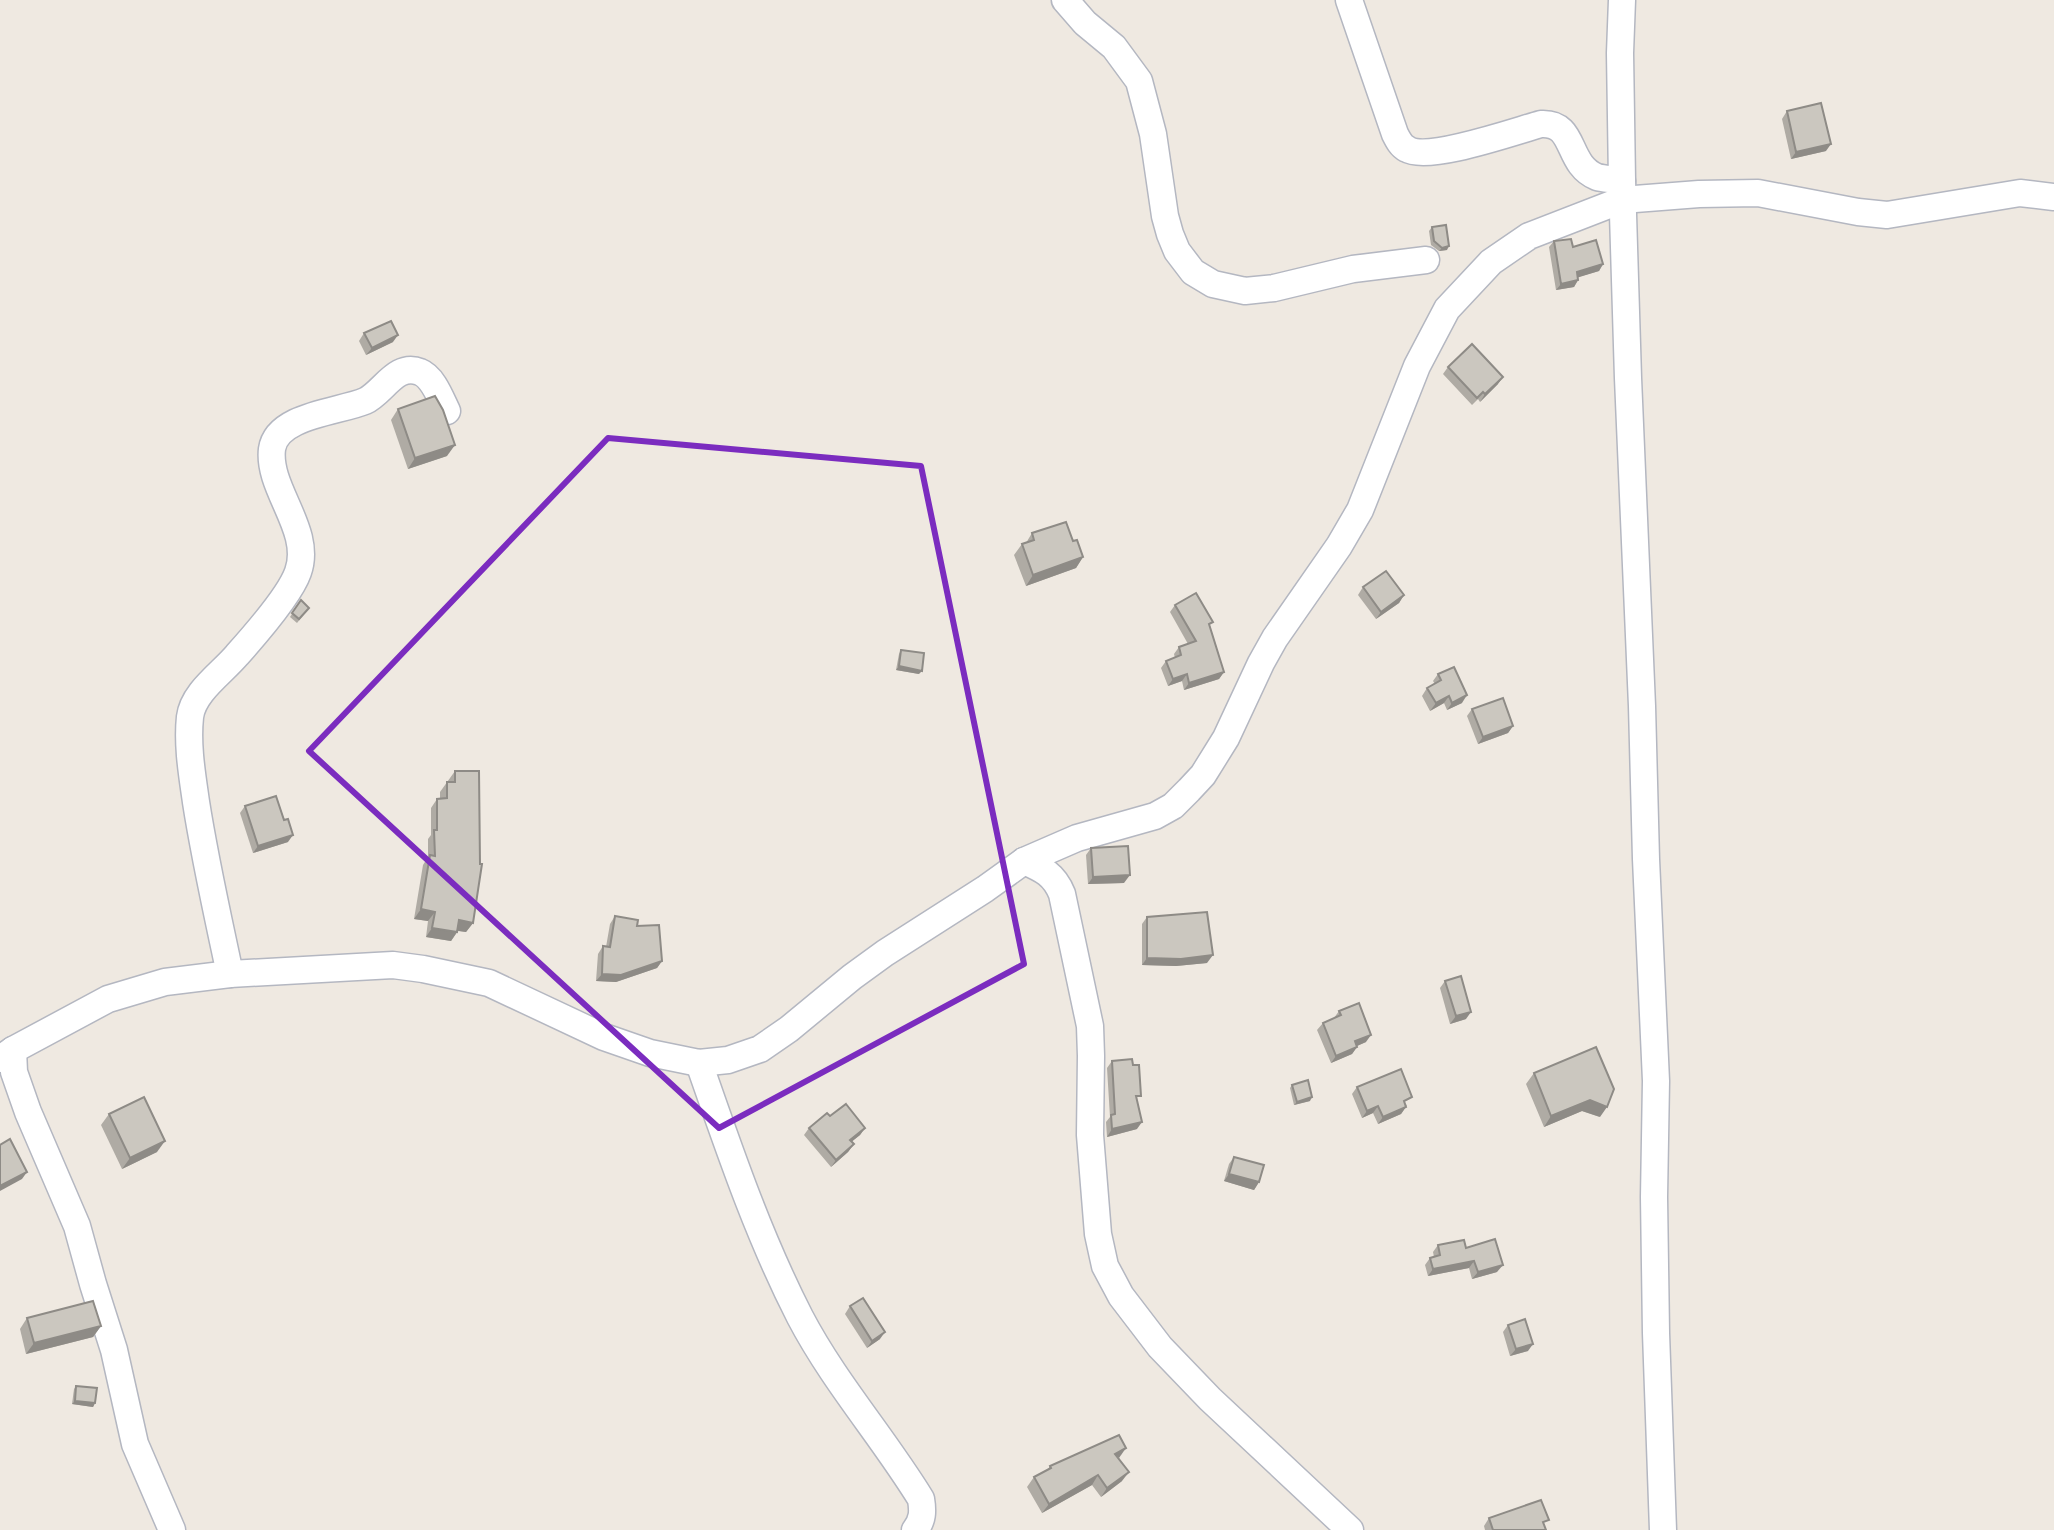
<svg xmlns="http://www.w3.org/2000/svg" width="2054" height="1530" font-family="Signika,sans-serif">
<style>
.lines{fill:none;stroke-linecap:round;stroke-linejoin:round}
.minor-casing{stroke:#b4b7c1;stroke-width:29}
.minor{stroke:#fff;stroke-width:26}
.wall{fill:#afaba4}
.shaded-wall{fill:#8e8b86}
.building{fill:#cbc7bf;stroke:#8e8b86;stroke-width:2}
.marked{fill:none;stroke:#7b2cbf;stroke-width:6;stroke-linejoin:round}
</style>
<rect width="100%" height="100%" fill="#efe9e1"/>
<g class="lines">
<g class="minor-casing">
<g id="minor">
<path d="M1065,0L1085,23L1114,47L1139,81L1153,134L1165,216L1170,234L1177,251L1193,272L1213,284L1245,291L1274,288L1353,269L1426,260"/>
<path d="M1349,0L1395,134C1398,140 1401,146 1407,149C1428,162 1515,131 1541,124C1577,122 1565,164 1597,177C1604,179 1614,179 1622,181"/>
<path d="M1622,0L1620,53L1622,181L1628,378L1642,706L1646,859L1656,1081L1654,1197L1656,1333L1663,1530"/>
<path d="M1024,861C1042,869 1054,874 1062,894L1090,1026L1091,1056L1090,1135L1098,1234L1105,1266L1121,1296L1160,1347L1210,1399L1350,1530"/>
<path d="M230,974C218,917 205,860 196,802C192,774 187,745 190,717C193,692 222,673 237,655C254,636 290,595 298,572C313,530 267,489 272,449C277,415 339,412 365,401C383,393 396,362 420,372C433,377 441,399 447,411"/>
<path d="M13,1050L14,1072L28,1112L77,1226L93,1284L114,1350L135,1444L172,1530"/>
<path d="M0,1059L13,1050L108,999L165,982L230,974L393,965L423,969L489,983L604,1037L650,1053L699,1063L728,1060L760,1049L789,1029L852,977L885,953L985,889L1024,861L1077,838L1155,816L1173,806L1189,790L1203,775L1226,738L1261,663L1275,638L1339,546L1360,510L1417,366L1447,309L1491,262L1529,236L1622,200L1699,194L1758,193L1858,212L1887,215L2020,193L2054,197"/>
<path d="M699,1063C729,1149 758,1235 800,1317C834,1382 883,1437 921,1499C923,1511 923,1520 915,1530"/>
</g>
</g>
<use href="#minor" class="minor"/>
</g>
<g class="wall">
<path d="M1787,111L1826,151L1791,159L1782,119Z"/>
<path d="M1432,227L1447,250L1439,251L1431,245L1429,231Z"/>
<path d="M1554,241L1603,264L1599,271L1578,277V280L1574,287L1556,290L1549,247Z"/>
<path d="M364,333L393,342L366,355L359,341Z"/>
<path d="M1448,367L1498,384L1480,402L1478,399L1472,405L1443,374Z"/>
<path d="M398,409L447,456L408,469L391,420Z"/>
<path d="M1032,533L1073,541L1083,557L1076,568L1026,586L1014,555L1022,544L1026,543Z"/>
<path d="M1363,587L1404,595L1399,603L1376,619L1358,595Z"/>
<path d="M301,600L309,608L297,623L290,617Z"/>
<path d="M1175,605L1210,626L1224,672L1219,679L1184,690L1182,681L1168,686L1161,668L1166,661L1175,658L1174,654L1179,647L1188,644L1170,612Z"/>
<path d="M901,650L919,674L896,670L899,654Z"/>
<path d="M1438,674L1462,703L1447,710L1444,703L1430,711L1422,696L1427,688L1435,684L1433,681Z"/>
<path d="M1472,709L1513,726L1508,733L1478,744L1467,716Z"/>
<path d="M455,771L473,923L466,932L458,931L451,941L426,937L428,921L414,919L423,865L428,857V839L431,835V808L437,799H440V792Z"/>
<path d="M245,806L284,820L288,842L253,853L240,813Z"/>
<path d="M1091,848L1124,883L1088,884L1086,855Z"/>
<path d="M615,916L637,926L662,961L657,968L616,982L596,981L598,954L603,946L606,947L610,924Z"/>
<path d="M1147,917L1207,963L1176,966L1142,965V924Z"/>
<path d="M1445,981L1466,1019L1450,1024L1440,988Z"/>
<path d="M1339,1011L1366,1042L1357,1046V1047L1352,1054L1331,1063L1317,1030L1323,1023L1334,1018Z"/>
<path d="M1112,1061L1137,1102V1129L1107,1137L1106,1122L1110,1117L1107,1068Z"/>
<path d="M1534,1073L1600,1117L1582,1111L1544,1127L1526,1084Z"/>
<path d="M1292,1085L1310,1101L1294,1105L1290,1088Z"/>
<path d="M1357,1087L1407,1105L1401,1114L1378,1124L1373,1113L1362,1118L1352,1094Z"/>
<path d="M109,1114L157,1152L122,1169L101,1125Z"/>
<path d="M830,1116L865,1128L860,1135L851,1142L854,1144L848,1152L831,1167L804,1135L809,1128Z"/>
<path d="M1234,1157L1259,1182L1254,1190L1224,1181L1229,1164Z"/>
<path d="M1438,1245L1466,1248L1497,1272L1472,1279L1469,1268L1428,1276L1425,1265L1430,1258L1434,1257L1433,1252Z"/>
<path d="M850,1306L880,1339L867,1348L845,1314Z"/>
<path d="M27,1318L101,1326L93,1337L26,1354L20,1329Z"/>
<path d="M1508,1325L1528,1351L1510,1356L1503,1332Z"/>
<path d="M76,1386L95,1403L93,1407L72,1404L74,1389Z"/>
<path d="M1119,1458L1122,1481L1101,1497L1092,1485L1042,1513L1027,1487L1034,1477L1048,1469L1050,1466Z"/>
<path d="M1489,1518L1544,1526L1546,1530H1485L1484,1526Z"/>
</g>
<g class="shaded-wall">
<path d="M1831,144L1826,151L1791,159L1796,152Z"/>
<path d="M1449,246L1447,250L1439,251L1442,248Z"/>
<path d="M1603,264L1599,271L1573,279L1577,272Z"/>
<path d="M1578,280L1574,287L1556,290L1561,284Z"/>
<path d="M398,335L393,342L366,355L372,348Z"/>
<path d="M1503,377L1498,384L1480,402L1485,394Z"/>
<path d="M455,445L447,456L408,469L415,458Z"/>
<path d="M1083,557L1076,568L1026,586L1033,575Z"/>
<path d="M1404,595L1399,603L1376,619L1381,612Z"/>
<path d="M899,666L922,671L919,674L896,670Z"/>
<path d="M1224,672L1219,679L1184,690L1189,683Z"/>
<path d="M1187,674L1182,681L1168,686L1173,679Z"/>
<path d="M1467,695L1462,703L1447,710L1452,703Z"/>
<path d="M1449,696L1444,703L1430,711L1436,703Z"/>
<path d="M1513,726L1508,733L1478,744L1483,737Z"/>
<path d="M293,835L288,842L253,853L258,846Z"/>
<path d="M1130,875L1124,883L1088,884L1093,877Z"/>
<path d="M421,909L435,912L428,921L414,919Z"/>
<path d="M459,920L473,923L466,932L453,930Z"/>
<path d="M432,928L457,932L451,941L426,937Z"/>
<path d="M1213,955L1207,963L1176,966L1142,965L1147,958Z"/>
<path d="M662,961L657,968L616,982L596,981L602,974Z"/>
<path d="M1471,1012L1466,1019L1450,1024L1456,1016Z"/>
<path d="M1371,1035L1366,1042L1350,1049L1355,1041Z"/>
<path d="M1357,1047L1352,1054L1331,1063L1336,1056Z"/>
<path d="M1312,1097L1310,1101L1294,1105L1297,1102Z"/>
<path d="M1590,1100L1607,1107L1600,1117L1582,1111L1544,1127L1551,1116Z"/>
<path d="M1378,1106L1373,1113L1362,1118L1367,1111Z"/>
<path d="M1406,1107L1401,1114L1378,1124L1383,1117Z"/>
<path d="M1142,1122L1137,1129L1107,1137L1112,1129Z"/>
<path d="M865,1128L860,1135L845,1147L850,1140Z"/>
<path d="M165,1141L157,1152L122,1169L130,1158Z"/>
<path d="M854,1144L848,1152L831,1167L836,1160Z"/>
<path d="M27,1172L22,1179L0,1191V1186Z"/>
<path d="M1229,1174L1259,1182L1254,1190L1224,1181Z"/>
<path d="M1474,1261L1469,1268L1428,1276L1433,1269Z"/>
<path d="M1503,1265L1497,1272L1472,1279L1478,1272Z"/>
<path d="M101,1326L93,1337L26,1354L34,1343Z"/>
<path d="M885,1332L880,1339L867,1348L872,1341Z"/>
<path d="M1533,1344L1528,1351L1510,1356L1516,1349Z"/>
<path d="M75,1401L95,1403L93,1407L72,1404Z"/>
<path d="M1126,1448L1119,1458L1115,1454Z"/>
<path d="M1129,1472L1122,1481L1101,1497L1107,1488Z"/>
<path d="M1098,1475L1092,1485L1042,1513L1049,1504Z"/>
</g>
<g class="building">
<path d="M1821,103L1831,144L1796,152L1787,111Z"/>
<path d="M1446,225L1449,246L1442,248L1434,241L1432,227Z"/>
<path d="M1571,239L1573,247L1596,240L1603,264L1577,272L1578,280L1561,284L1554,241Z"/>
<path d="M391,321L398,335L372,348L364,333Z"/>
<path d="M1472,344L1503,377L1485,394L1483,392L1477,398L1448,367Z"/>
<path d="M435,396L443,410L455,445L415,458L398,409Z"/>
<path d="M1066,522L1073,541L1077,540L1083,557L1033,575L1022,544L1034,540L1032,533Z"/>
<path d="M1386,571L1404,595L1381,612L1363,587Z"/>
<path d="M1196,593L1213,622L1209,624L1224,672L1189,683L1187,674L1173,679L1166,661L1181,655L1179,647L1196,641L1175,605Z"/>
<path d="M301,600L309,608L299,619L292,613Z"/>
<path d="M901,650L924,653L922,671L899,666Z"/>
<path d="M1454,667L1467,695L1452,703L1449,696L1436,703L1427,688L1441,680L1438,674Z"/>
<path d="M1503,698L1513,726L1483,737L1472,709Z"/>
<path d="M455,771H479L480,864H482L473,923L459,920L457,932L432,928L435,912L421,909L430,855L435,856L434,830H437V799L447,798V782H455Z"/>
<path d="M276,796L284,820L288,819L293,835L258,846L245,806Z"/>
<path d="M1128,846L1130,875L1093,877L1091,848Z"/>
<path d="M1207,912L1213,955L1181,959L1147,958V917Z"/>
<path d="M615,916L638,920L637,926L659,925L662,961L621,975L602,974L603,946L610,947Z"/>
<path d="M1461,976L1471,1012L1456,1016L1445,981Z"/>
<path d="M1359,1003L1371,1035L1355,1041L1357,1047L1336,1056L1323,1023L1341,1015L1339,1011Z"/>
<path d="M1596,1047L1614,1089L1607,1107L1590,1100L1551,1116L1534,1073Z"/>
<path d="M1132,1059L1133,1065H1139L1141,1096H1136L1142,1122L1112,1129L1111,1115L1115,1114L1112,1061Z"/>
<path d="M1401,1069L1412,1097L1404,1101L1406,1107L1383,1117L1378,1106L1367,1111L1357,1087Z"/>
<path d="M1308,1080L1312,1097L1297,1102L1292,1085Z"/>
<path d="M144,1097L165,1141L130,1158L109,1114Z"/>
<path d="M846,1104L865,1128L850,1140L854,1144L836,1160L809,1128L827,1113L830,1116Z"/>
<path d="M10,1139L27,1172L0,1186V1145Z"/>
<path d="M1234,1157L1264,1165L1259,1182L1229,1174Z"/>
<path d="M1495,1239L1503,1265L1478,1272L1474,1261L1433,1269L1430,1258L1440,1255L1438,1245L1464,1240L1466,1248Z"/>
<path d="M863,1298L885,1332L872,1341L850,1306Z"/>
<path d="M93,1301L101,1326L34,1343L27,1318Z"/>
<path d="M1525,1319L1533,1344L1516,1349L1508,1325Z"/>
<path d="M76,1386L97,1388L95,1403L75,1401Z"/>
<path d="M1119,1435L1126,1448L1115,1454L1129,1472L1107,1488L1098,1475L1049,1504L1034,1477L1051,1468L1050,1466Z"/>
<path d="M1541,1500L1549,1520L1543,1522L1546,1530H1493L1489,1518Z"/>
</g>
<path class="marked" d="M608,438L921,466L1024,964L719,1128L309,751Z"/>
</svg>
